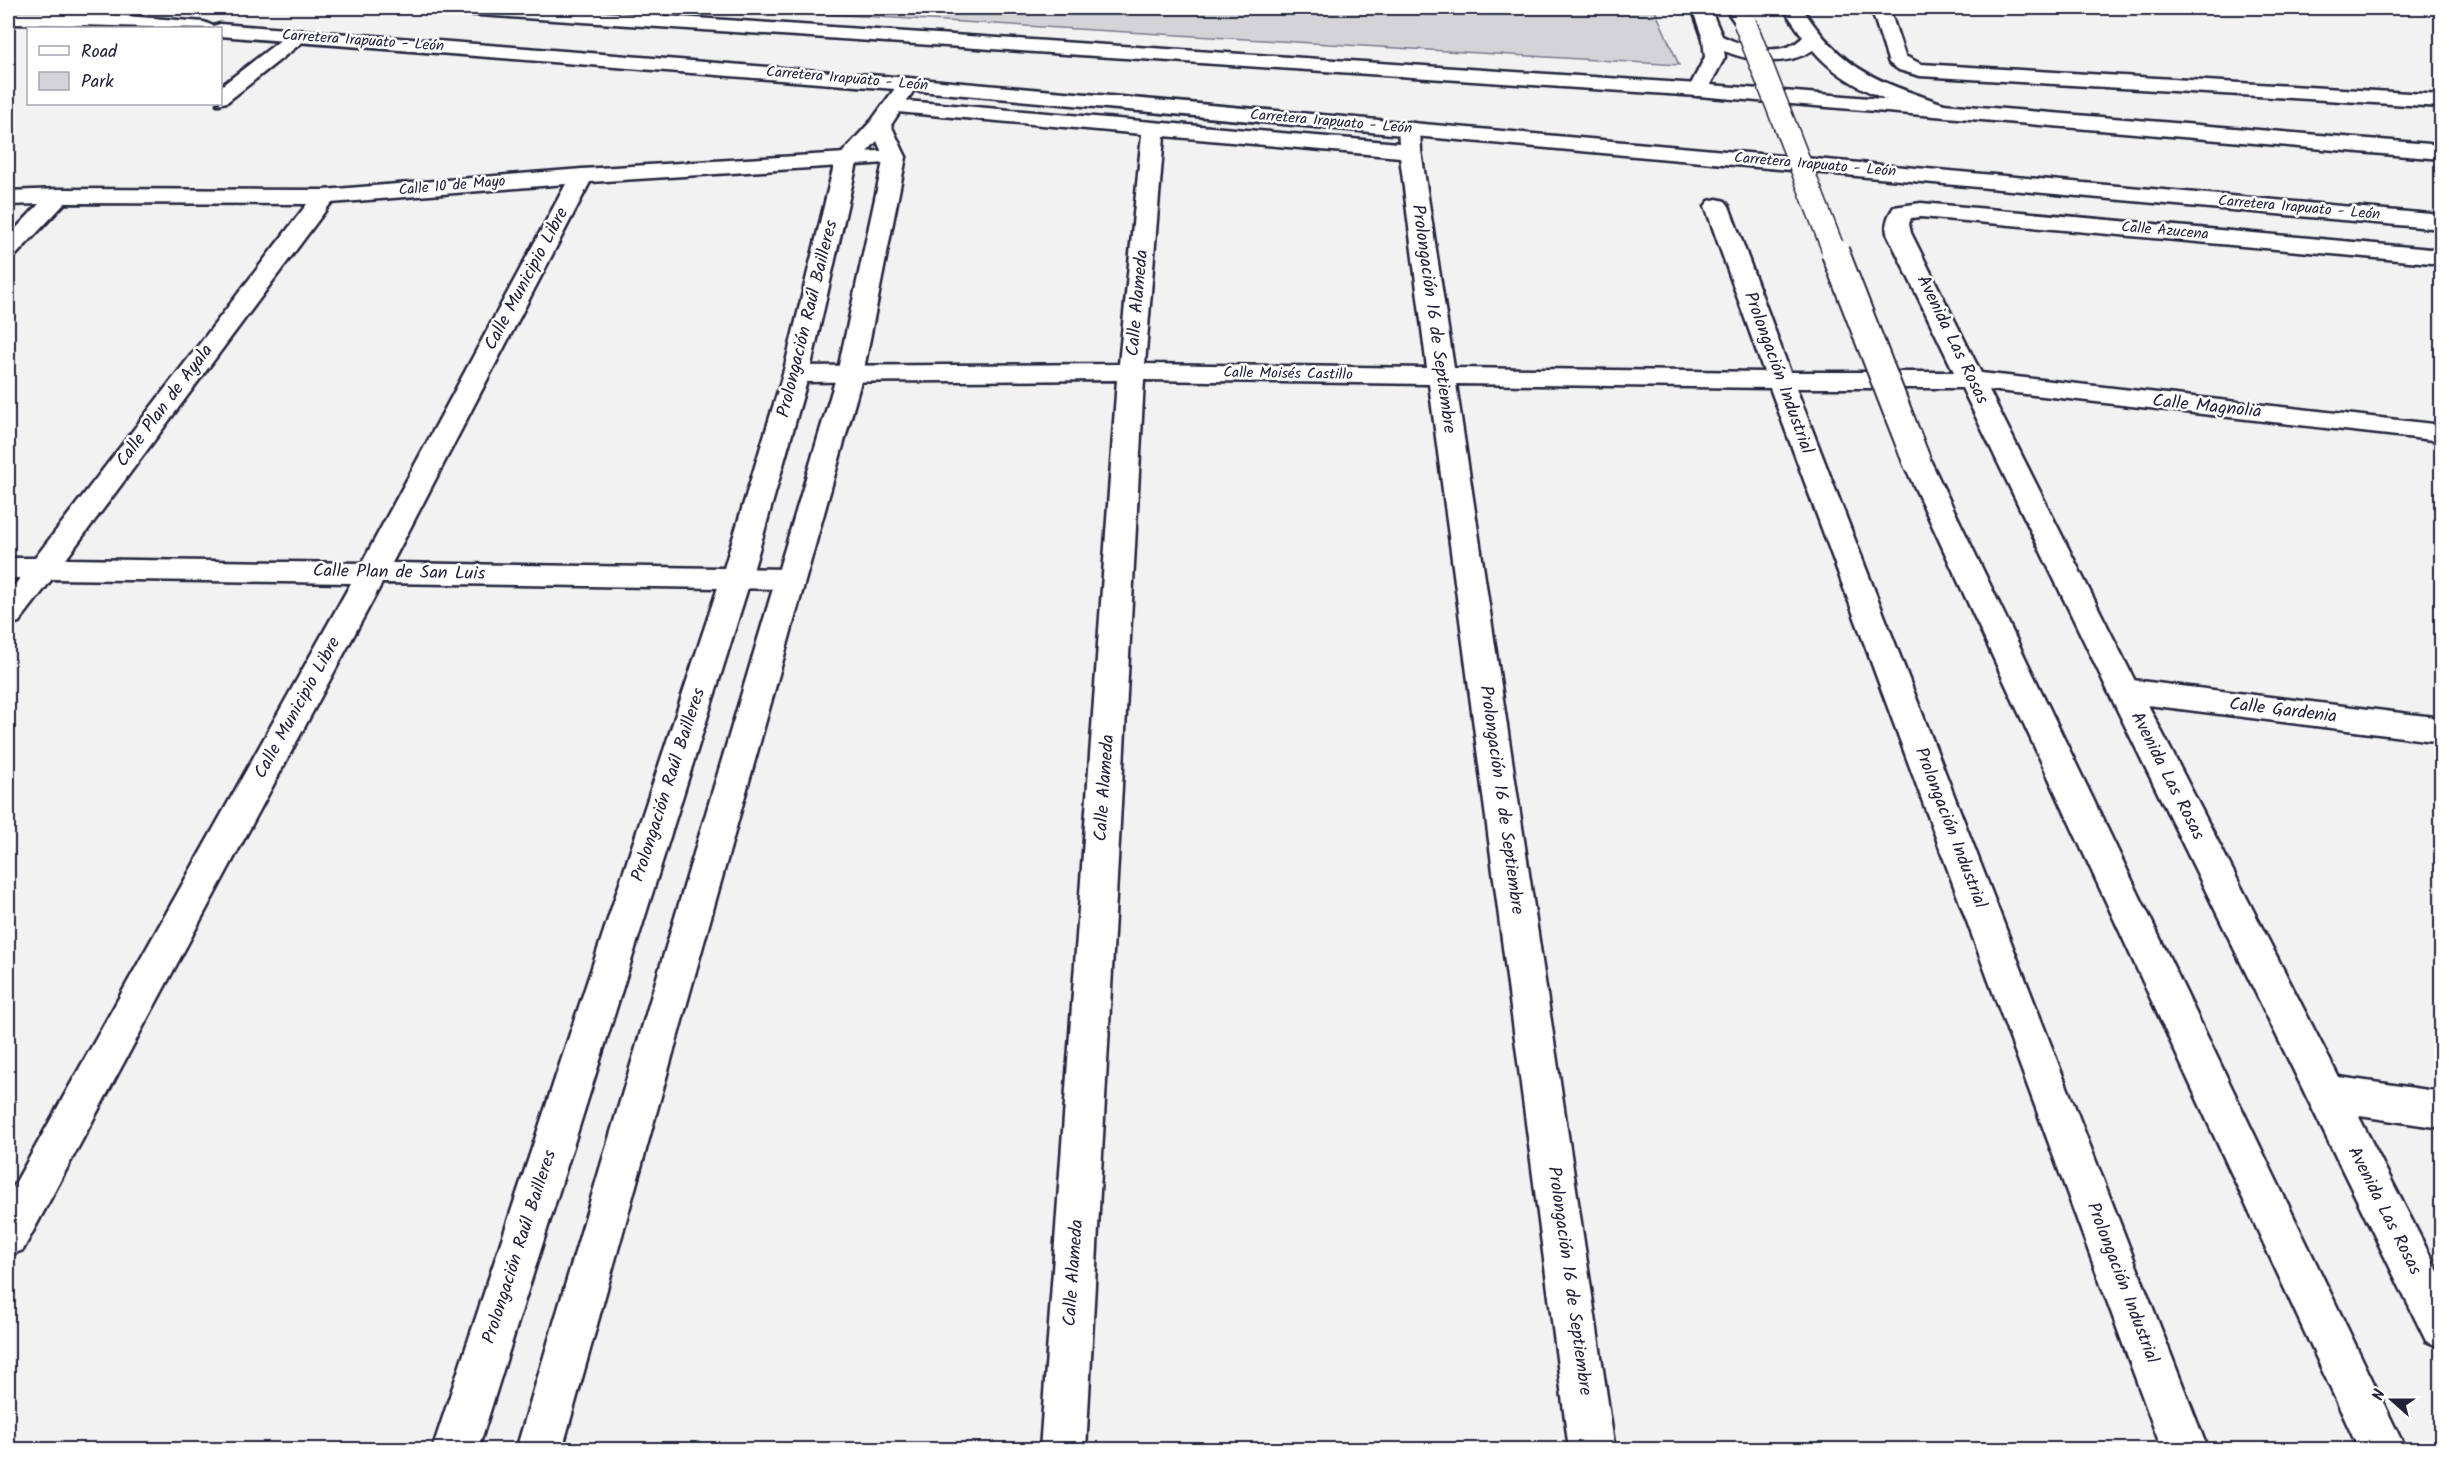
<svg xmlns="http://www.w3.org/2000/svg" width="2449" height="1457" font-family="Kalam,sans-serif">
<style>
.green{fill:#d3d3d8;stroke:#7a7a8a;stroke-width:1.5}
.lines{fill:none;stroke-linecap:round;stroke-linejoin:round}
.minor-casing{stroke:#22223b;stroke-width:5}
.tertiary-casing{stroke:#22223b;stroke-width:5}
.trunk-casing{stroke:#22223b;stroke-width:5}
.minor{fill:#fff;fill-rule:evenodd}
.tertiary{fill:#fff;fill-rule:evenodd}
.trunk{fill:#fff;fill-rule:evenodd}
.tertiary-bridge-far1-casing{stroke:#22223b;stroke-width:25;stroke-linecap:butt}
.tertiary-bridge-casing{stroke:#22223b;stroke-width:31;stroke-linecap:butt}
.tertiary-bridge-far1{stroke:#fff;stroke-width:22}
.tertiary-bridge{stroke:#fff;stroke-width:27}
.labels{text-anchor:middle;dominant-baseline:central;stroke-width:5;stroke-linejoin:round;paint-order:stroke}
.far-street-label{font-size:15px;fill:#22223b;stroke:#fff}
.street-label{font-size:18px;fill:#22223b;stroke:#fff}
</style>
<rect width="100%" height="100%" fill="#f2f2f3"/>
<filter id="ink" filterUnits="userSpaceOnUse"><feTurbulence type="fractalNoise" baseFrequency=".0167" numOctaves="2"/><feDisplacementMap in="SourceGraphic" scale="12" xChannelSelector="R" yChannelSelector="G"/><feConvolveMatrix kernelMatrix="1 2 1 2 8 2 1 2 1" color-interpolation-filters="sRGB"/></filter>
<g filter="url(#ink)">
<path class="green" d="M727,8H1654L1679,65Z"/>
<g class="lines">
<g class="minor-casing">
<g id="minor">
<path d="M1871,8H1889L1905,56L1921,64L2442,95V107L1920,76L1899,70L1889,63Z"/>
<path d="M298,30L305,32L308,36L305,40L227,102L217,104H220V87L291,32Z"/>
<path d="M894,100L1399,143L1398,129L1401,124L1409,122L1417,124L1420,129L1421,151L1454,368L1764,372L1705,206L1709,201L1717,199L1725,201L1729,206L1790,372H1954L1887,233C1885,223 1888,216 1894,207L1921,203L2442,250V264L1921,217L1911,218L1909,224L1911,233L1981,373L2442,425V441L1989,390L2140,691L2135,699L2124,703L2113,699L2108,691L1962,388H1796L2208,1450H2162L1770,388L1456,384L1615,1450H1569L1429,384L1144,380L1086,1450H1040L1117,380L796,382L787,380L783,374L787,368L796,366L1119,364L1142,134L886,111L883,106L886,101ZM1164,136L1400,157L1427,368L1145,364Z"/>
<path d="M895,150L903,152L906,157L903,162L590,182L392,563L790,569L801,572L805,579L801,586L790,589L382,583L23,1250L8,1256V1196L351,583L52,579L19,622L8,625V594L20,578H8V558H35L307,204L65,203L16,255L8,257V237L39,204L8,205V191L59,189L324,190L582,169ZM566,184L362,563L66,559L331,203Z"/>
<path d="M2325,1075L2442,1092V1128L2325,1111L2311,1105L2305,1093L2311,1081Z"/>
</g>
</g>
<g class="tertiary-casing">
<g id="tertiary">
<path d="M1692,8H1710L1722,36C1745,47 1782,59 1803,37L1783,8H1802C1844,72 1877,81 1947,105L1950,110L1947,115L1939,116C1894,105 1843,86 1813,50C1786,67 1752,62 1724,51L1725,57L1705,94L1698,96L1691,94L1688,90L1705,57L1703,39Z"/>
<path d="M1725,8H1744L1755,23L1752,27H1738Z"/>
<path d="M908,78L915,80L918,84L891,125L906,157L863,374L562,1450H516L837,374L884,157L877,141L857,163L809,374L751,578L478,1450H432L721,578L783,374L835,161L872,120L901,80Z"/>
<path d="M1917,453L1927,456L1931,462L2406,1450H2359L1903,462L1907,456Z"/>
<path d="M2124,679L2442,718V742L2148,705L2442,1279V1348L2426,1341L2108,691L2113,683Z"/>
</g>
</g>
<g class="trunk-casing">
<g id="trunk">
<path d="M454,8H544L1698,84L2442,145V159L1698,96L464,14L457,12Z"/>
<path d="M8,12H73L204,22L213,26L220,24L908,78L2442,215V229L908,90L220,36V28C149,28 79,24 8,24Z"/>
</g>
</g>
<use href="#minor" class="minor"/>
<use href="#tertiary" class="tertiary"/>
<use href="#trunk" class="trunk"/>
<g class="tertiary-bridge-far1-casing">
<path id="tertiary-bridge-far1" d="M1745,23L1835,254"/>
</g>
<g class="tertiary-bridge-casing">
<path id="tertiary-bridge" d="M1835,252L1917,462"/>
</g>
<use href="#tertiary-bridge-far1" class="tertiary-bridge-far1"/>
<use href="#tertiary-bridge" class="tertiary-bridge"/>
</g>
</g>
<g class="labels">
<g class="far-street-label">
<text transform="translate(363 41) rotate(4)">Carretera Irapuato - León</text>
<text transform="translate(847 79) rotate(5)">Carretera Irapuato - León</text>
<text transform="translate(1331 122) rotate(5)">Carretera Irapuato - León</text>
<text transform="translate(1815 165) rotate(5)">Carretera Irapuato - León</text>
<text transform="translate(452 186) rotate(-5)">Calle 10 de Mayo</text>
<text transform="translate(2299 208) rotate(5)">Carretera Irapuato - León</text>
<text transform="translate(2165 231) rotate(5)">Calle Azucena</text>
<text transform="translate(1288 374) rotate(1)">Calle Moisés Castillo</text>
</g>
<g class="street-label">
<text transform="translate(527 279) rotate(-62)">Calle Municipio Libre</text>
<text transform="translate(1138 303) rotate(-85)">Calle Alameda</text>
<text transform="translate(808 319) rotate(-76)">Prolongación Raúl Bailleres</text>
<text transform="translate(1433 319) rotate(82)">Prolongación 16 de Septiembre</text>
<text transform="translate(1952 340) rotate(64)">Avenida Las Rosas</text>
<text transform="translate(1778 373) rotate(70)">Prolongación Industrial</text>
<text transform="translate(165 406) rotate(-53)">Calle Plan de Ayala</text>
<text transform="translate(2207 407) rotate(6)">Calle Magnolia</text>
<text transform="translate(399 573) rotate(1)">Calle Plan de San Luis</text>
<text transform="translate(298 708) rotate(-61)">Calle Municipio Libre</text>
<text transform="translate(2283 711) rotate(7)">Calle Gardenia</text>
<text transform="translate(2167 776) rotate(63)">Avenida Las Rosas</text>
<text transform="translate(669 785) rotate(-72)">Prolongación Raúl Bailleres</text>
<text transform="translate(1105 788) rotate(-86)">Calle Alameda</text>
<text transform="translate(1501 800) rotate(82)">Prolongación 16 de Septiembre</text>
<text transform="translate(1950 828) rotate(69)">Prolongación Industrial</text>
<text transform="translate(2384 1211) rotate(63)">Avenida Las Rosas</text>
<text transform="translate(520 1247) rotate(-72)">Prolongación Raúl Bailleres</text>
<text transform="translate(1074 1273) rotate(-86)">Calle Alameda</text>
<text transform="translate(1569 1281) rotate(82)">Prolongación 16 de Septiembre</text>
<text transform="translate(2122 1283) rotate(69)">Prolongación Industrial</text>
</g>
</g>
<rect width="2449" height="1457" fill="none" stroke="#fff" stroke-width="30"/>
<rect x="15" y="15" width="2419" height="1427" fill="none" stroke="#22223b" stroke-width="2" filter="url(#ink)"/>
<rect x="27" y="27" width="195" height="78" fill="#ffffff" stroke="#a7a7b1" stroke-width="1.5"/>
<rect x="39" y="46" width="30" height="9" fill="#ffffff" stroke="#a7a7b1" stroke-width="1.5"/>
<text x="81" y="57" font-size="18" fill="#22223b">Road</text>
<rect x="39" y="72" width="30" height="18" fill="#d3d3d8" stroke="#a7a7b1" stroke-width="1.5"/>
<text x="81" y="87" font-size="18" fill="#22223b">Park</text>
<g transform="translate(2392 1400) rotate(291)" stroke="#ffffff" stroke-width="4.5" paint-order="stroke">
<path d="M0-4.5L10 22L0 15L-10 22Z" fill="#22223b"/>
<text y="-9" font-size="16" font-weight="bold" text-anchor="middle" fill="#22223b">N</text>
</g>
</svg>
